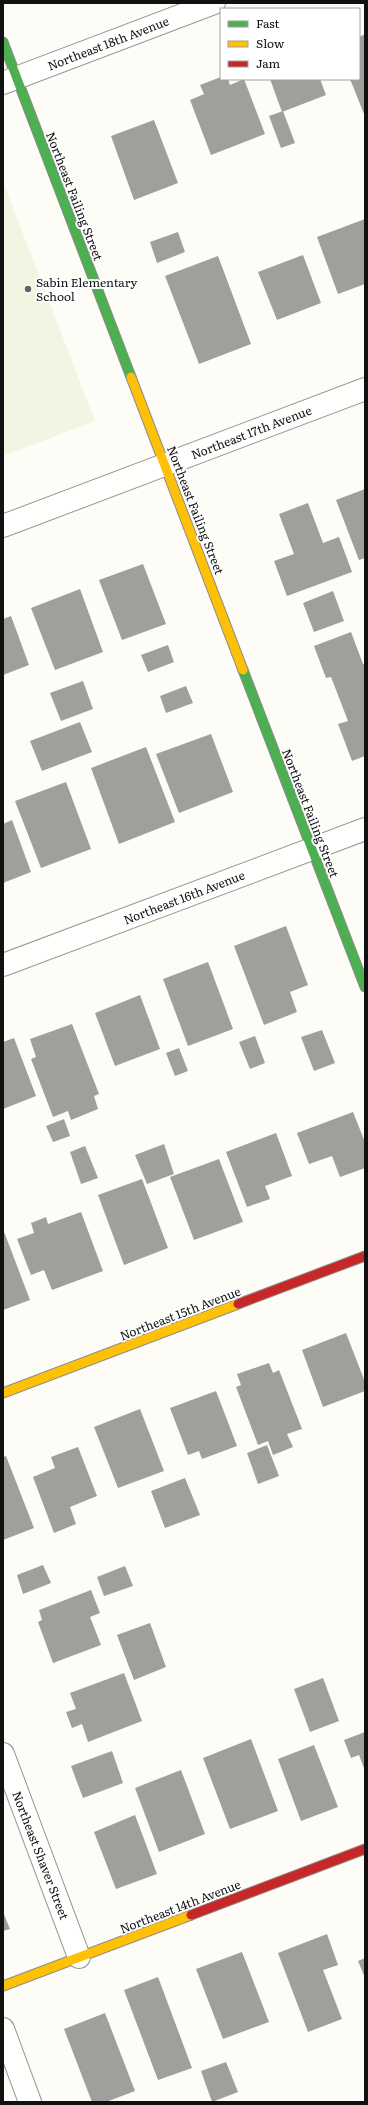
<svg xmlns="http://www.w3.org/2000/svg" width="368" height="2105" font-family="Literata,serif">
<style>
.pitch{fill:#f0f6e1}
.building{fill:#a19f9c}
.lines{fill:none;stroke-linecap:round;stroke-linejoin:round}
.street-casing{stroke:#979795;stroke-width:24}
.fast-casing{stroke:#8e8d8b;stroke-width:11}
.slow-casing{stroke:#8e8d8b;stroke-width:11}
.jam-casing{stroke:#8e8d8b;stroke-width:11}
.street{stroke:#fffffe;stroke-width:22}
.fast{stroke:#4caf50;stroke-width:9}
.slow{stroke:#ffc107;stroke-width:9}
.jam{stroke:#c62828;stroke-width:9}
.poi-dot{fill:#646362;stroke:#fff;stroke-width:1.5}
.labels{text-anchor:middle;dominant-baseline:central;stroke-width:4;stroke-linejoin:round;paint-order:stroke}
.street-label{font-size:12px;fill:#111;stroke:#fff}
.poi-label{font-size:12px;fill:#111;stroke:#fff;text-anchor:start}
</style>
<rect width="100%" height="100%" fill="#fdfcf7"/>
<path class="pitch" d="M3,182L95,421L3,456Z"/>
<g class="building">
<path d="M365,34V114H364L350,79H359V37Z"/>
<path d="M221,77V79H228L230,85L244,79L265,134L211,155L190,100L204,94L200,85Z"/>
<path d="M270,79H320L326,95L282,112Z"/>
<path d="M283,111L295,143L281,148L269,116Z"/>
<path d="M154,120L178,183L134,200L111,136Z"/>
<path d="M365,219V284L338,294L317,237Z"/>
<path d="M178,232L185,252L157,263L150,242Z"/>
<path d="M303,255L321,303L277,320L258,272Z"/>
<path d="M218,256L251,344L199,364L165,276Z"/>
<path d="M365,489V558L359,560L336,500Z"/>
<path d="M308,503L323,543L339,537L352,572L287,596L274,561L294,554L279,514Z"/>
<path d="M143,564L166,624L122,640L99,580Z"/>
<path d="M80,589L103,652L55,670L31,608Z"/>
<path d="M333,591L344,621L314,632L303,603Z"/>
<path d="M11,616L29,665L3,675V619Z"/>
<path d="M351,632L363,664H365V756L352,761L338,724L348,721L331,677L326,678L314,646Z"/>
<path d="M168,645L174,662L148,672L141,655Z"/>
<path d="M83,681L93,709L61,721L50,693Z"/>
<path d="M186,686L193,703L166,713L160,696Z"/>
<path d="M80,722L92,752L42,771L30,741Z"/>
<path d="M211,734L233,792L179,813L156,754Z"/>
<path d="M146,747L175,822L119,844L91,768Z"/>
<path d="M66,782L91,849L41,868L15,801Z"/>
<path d="M12,820L31,872L3,883V824Z"/>
<path d="M286,926L308,985L290,992L297,1012L264,1025L234,946Z"/>
<path d="M208,962L233,1029L188,1046L163,979Z"/>
<path d="M140,995L160,1049L115,1066L95,1013Z"/>
<path d="M72,1024L99,1094L94,1096L98,1109L71,1120L68,1111L53,1117L31,1059L36,1057L30,1039Z"/>
<path d="M322,1030L335,1063L314,1071L301,1037Z"/>
<path d="M255,1036L265,1063L250,1069L239,1042Z"/>
<path d="M14,1038L36,1096L3,1109V1042Z"/>
<path d="M179,1048L188,1071L175,1076L166,1053Z"/>
<path d="M353,1112L365,1142V1168L340,1177L332,1156L309,1164L297,1133Z"/>
<path d="M64,1119L70,1136L53,1142L46,1126Z"/>
<path d="M276,1133L292,1176L265,1186L270,1199L247,1207L226,1152Z"/>
<path d="M164,1144L174,1174L147,1184L135,1155Z"/>
<path d="M85,1146L98,1178L81,1184L70,1152Z"/>
<path d="M219,1159L243,1222L194,1240L170,1177Z"/>
<path d="M142,1179L168,1248L124,1265L98,1195Z"/>
<path d="M81,1212L103,1271L52,1290L44,1270L31,1275L17,1239L34,1233L31,1223L46,1217L48,1224Z"/>
<path d="M3,1229L30,1300L3,1310Z"/>
<path d="M346,1333L365,1382V1391L323,1407L302,1350Z"/>
<path d="M269,1363L273,1373L279,1370L302,1429L287,1434L293,1447L273,1455L268,1441L258,1445L236,1387L241,1385L237,1374Z"/>
<path d="M216,1391L237,1446L202,1459L199,1451L188,1455L170,1408Z"/>
<path d="M140,1409L164,1471L118,1488L94,1427Z"/>
<path d="M267,1445L279,1476L258,1484L247,1453Z"/>
<path d="M78,1447L97,1496L70,1507L76,1524L54,1533L33,1477L55,1468L51,1457Z"/>
<path d="M6,1456L34,1528L3,1540V1457Z"/>
<path d="M185,1478L200,1515L165,1528L151,1491Z"/>
<path d="M43,1565L51,1583L23,1594L17,1575Z"/>
<path d="M125,1566L133,1586L104,1596L97,1577Z"/>
<path d="M91,1590L100,1613L90,1617L101,1645L53,1663L38,1622L42,1620L39,1610Z"/>
<path d="M150,1623L166,1667L134,1680L117,1635Z"/>
<path d="M124,1673L142,1721L88,1742L82,1724L72,1728L66,1712L76,1709L70,1693Z"/>
<path d="M323,1678L339,1721L310,1732L294,1689Z"/>
<path d="M365,1732V1771L359,1755L351,1758L344,1740Z"/>
<path d="M251,1739L278,1811L230,1829L203,1758Z"/>
<path d="M314,1745L338,1807L301,1821L278,1759Z"/>
<path d="M112,1751L123,1783L83,1798L71,1766Z"/>
<path d="M181,1770L205,1834L159,1852L135,1788Z"/>
<path d="M135,1815L157,1874L116,1889L94,1832Z"/>
<path d="M3,1912L10,1929L3,1931Z"/>
<path d="M327,1934L338,1965L323,1970L342,2019L308,2032L278,1953Z"/>
<path d="M242,1952L269,2022L223,2039L196,1969Z"/>
<path d="M365,1958V1978L358,1961Z"/>
<path d="M158,1977L192,2068L158,2080L124,1990Z"/>
<path d="M105,2013L135,2091L106,2102H92L64,2029Z"/>
<path d="M226,2062L238,2092L212,2102L201,2071Z"/>
</g>
<g class="lines">
<g class="street-casing">
<g id="street">
<path d="M3,83L214,3"/>
<path d="M3,526L365,389"/>
<path d="M3,965L365,829"/>
<path d="M3,1754L79,1957"/>
<path d="M3,2029L30,2102"/>
</g>
</g>
<g class="fast-casing">
<g id="fast">
<path d="M3,42L131,377"/>
<path d="M243,670L365,987"/>
</g>
</g>
<g class="slow-casing">
<g id="slow">
<path d="M131,377L243,670"/>
<path d="M3,1393L238,1304"/>
<path d="M3,1986L191,1915"/>
</g>
</g>
<g class="jam-casing">
<g id="jam">
<path d="M238,1304L365,1256"/>
<path d="M191,1915L365,1849"/>
</g>
</g>
<use href="#street" class="street"/>
<use href="#fast" class="fast"/>
<use href="#slow" class="slow"/>
<use href="#jam" class="jam"/>
</g>
<circle class="poi-dot" cx="28" cy="289" r="4"/>
<g class="labels">
<g class="street-label">
<text transform="translate(108 43) rotate(-21)">Northeast 18th Avenue</text>
<text transform="translate(75 196) rotate(69)">Northeast Failing Street</text>
<text transform="translate(251 432) rotate(-21)">Northeast 17th Avenue</text>
<text transform="translate(196 510) rotate(69)">Northeast Failing Street</text>
<text transform="translate(311 813) rotate(69)">Northeast Failing Street</text>
<text transform="translate(184 897) rotate(-21)">Northeast 16th Avenue</text>
<text transform="translate(180 1313) rotate(-21)">Northeast 15th Avenue</text>
<text transform="translate(41 1855) rotate(69)">Northeast Shaver Street</text>
<text transform="translate(180 1906) rotate(-21)">Northeast 14th Avenue</text>
</g>
<g class="poi-label">
<text x="36" y="282">Sabin Elementary<tspan x="36" dy="14">School</tspan></text>
</g>
</g>
<rect width="368" height="2105" fill="none" stroke="#111111" stroke-width="8"/>
<rect x="220" y="8" width="140" height="72" fill="#ffffff" stroke="#a0a0a0"/>
<rect x="228" y="21" width="20" height="6" fill="#4caf50" stroke="#a0a0a0"/>
<text x="256" y="28" font-size="12" fill="#111111">Fast</text>
<rect x="228" y="41" width="20" height="6" fill="#ffc107" stroke="#a0a0a0"/>
<text x="256" y="48" font-size="12" fill="#111111">Slow</text>
<rect x="228" y="61" width="20" height="6" fill="#c62828" stroke="#a0a0a0"/>
<text x="256" y="68" font-size="12" fill="#111111">Jam</text>
</svg>
